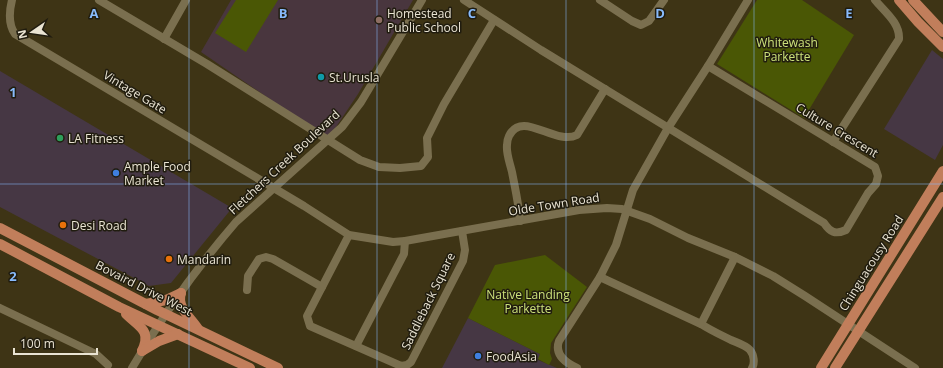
<svg xmlns="http://www.w3.org/2000/svg" width="943" height="368" font-family="'Open Sans',sans-serif">
<style>
.commercial{fill:#463744}
.education{fill:#49363e}
.green{fill:#4a5705}
.lines{fill:none;stroke-linecap:round;stroke-linejoin:round}
.minor{stroke:#7a6f4f;stroke-width:8}
.major{stroke:#c17e5b;stroke-width:10}
.grid{fill:none;stroke:#88bbfc;stroke-width:1;stroke-opacity:0.55}
.education-dot{fill:#8d6e63;stroke:#201c0f;stroke-width:1.5}
.culture-dot{fill:#0f9aa8;stroke:#201c0f;stroke-width:1.5}
.leisure-dot{fill:#2e9e5b;stroke:#201c0f;stroke-width:1.5}
.shop-dot{fill:#3f7fe0;stroke:#201c0f;stroke-width:1.5}
.food-dot{fill:#e8710a;stroke:#201c0f;stroke-width:1.5}
.labels{text-anchor:middle;dominant-baseline:central;stroke-width:3;stroke-linejoin:round;paint-order:stroke}
.poi-label{font-size:12px;fill:#eae4d3;stroke:#201c0f;text-anchor:start}
.park-label{font-size:12px;fill:#cce17a;stroke:#201c0f}
.street-label{font-size:12px;fill:#eae4d3;stroke:#201c0f}
.grid-label{font-size:13px;text-anchor:middle;font-weight:bold;fill:#88bbfc;stroke:#201c0f;stroke-width:3;stroke-linejoin:round;paint-order:stroke}
</style>
<rect width="100%" height="100%" fill="#3e3415"/>
<g class="commercial">
<path d="M932,50L943,59V145L935,160L884,129Z"/>
<path d="M0,71L232,208L171,283L149,286L0,207Z"/>
<path d="M468,318L540,354L538,360L557,368H442Z"/>
</g>
<path class="education" d="M231,0H413L358,94L328,139L201,52Z"/>
<g class="green">
<path d="M236,0H278L246,52L215,33Z"/>
<path d="M757,0H802L854,35L804,118L717,64Z"/>
<path d="M545,255L587,287L551,343L550,353L552,359L549,365L538,359L540,354L468,318L495,265Z"/>
</g>
<g class="lines">
<g class="minor">
<path d="M12,0C9,12 8,24 15,34L304,206L349,235L393,242L405,241L579,210L607,208L622,209L650,219L688,238L735,257L773,276L805,296L915,368"/>
<path d="M99,0L207,64L360,160L379,167L400,168L421,166L428,157L427,138L444,104L494,20"/>
<path d="M464,0L541,50L824,223C830,232 835,235 846,230L868,193L876,184L878,176L875,167L708,66"/>
<path d="M600,0L632,21L641,25L649,21L664,0"/>
<path d="M164,39L186,0"/>
<path d="M833,142L899,39C900,23 885,12 875,0"/>
<path d="M520,221C519,205 515,188 512,172C510,163 506,154 507,145C507,142 508,138 509,136C522,109 555,146 577,135L605,89"/>
<path d="M349,235L307,316L310,326L401,366L407,365L411,362L463,261L465,250L462,231"/>
<path d="M600,277L701,324C710,330 721,335 731,340C738,343 745,345 750,350C754,355 755,363 752,368"/>
<path d="M247,290L248,276L259,259L266,257L273,259L322,287"/>
<path d="M0,308L96,354L108,365"/>
<path d="M701,324L735,257"/>
<path d="M356,346L404,254L405,241"/>
<path d="M132,368C161,318 198,266 236,222L342,127L361,102L422,0"/>
<path d="M577,368C566,363 554,355 559,341L600,277L616,245L633,190L668,128L708,66L748,0"/>
</g>
<g class="major">
<path d="M899,0L918,22L943,47"/>
<path d="M913,0L943,32"/>
<path d="M0,228L157,310L278,368"/>
<path d="M0,244L119,307L250,368"/>
<path d="M181,293C176,307 191,318 198,329"/>
<path d="M146,304L166,300L181,293"/>
<path d="M126,314C139,327 152,330 142,351"/>
<path d="M142,351L159,341L178,334"/>
<path d="M821,368L943,171"/>
<path d="M835,368L943,197"/>
</g>
</g>
<path class="grid" d="M189,0V368M377,0V368M566,0V368M754,0V368M0,184H943"/>
<circle class="education-dot" cx="379" cy="20" r="4"/>
<circle class="culture-dot" cx="321" cy="77" r="4"/>
<circle class="leisure-dot" cx="60" cy="138" r="4"/>
<g class="shop-dot">
<circle cx="116" cy="173" r="4"/>
<circle cx="478" cy="356" r="4"/>
</g>
<g class="food-dot">
<circle cx="63" cy="225" r="4"/>
<circle cx="169" cy="259" r="4"/>
</g>
<g class="labels">
<g class="poi-label">
<text x="387" y="13">Homestead<tspan x="387" dy="14">Public School</tspan></text>
<text x="329" y="77">St.Urusla</text>
<text x="68" y="138">LA Fitness</text>
<text x="124" y="166">Ample Food<tspan x="124" dy="14">Market</tspan></text>
<text x="71" y="225">Desi Road</text>
<text x="177" y="259">Mandarin</text>
<text x="486" y="356">FoodAsia</text>
</g>
<g class="park-label">
<text x="787" y="42">Whitewash<tspan x="787" dy="14">Parkette</tspan></text>
<text x="528" y="294">Native Landing<tspan x="528" dy="14">Parkette</tspan></text>
</g>
<g class="street-label">
<text transform="translate(135 92) rotate(31)">Vintage Gate</text>
<text transform="translate(837 130) rotate(31)">Culture Crescent</text>
<text transform="translate(284 162) rotate(-43)">Fletchers Creek Boulevard</text>
<text transform="translate(554 204) rotate(-9)">Olde Town Road</text>
<text transform="translate(871 263) rotate(-58)">Chinguacousy Road</text>
<text transform="translate(144 288) rotate(27)">Bovaird Drive West</text>
<text transform="translate(428 301) rotate(-64)">Saddleback Square</text>
</g>
</g>
<g class="grid-label">
<text x="94" y="18">A</text>
<text x="283" y="18">B</text>
<text x="472" y="18">C</text>
<text x="660" y="18">D</text>
<text x="849" y="18">E</text>
<text x="13" y="97">1</text>
<text x="13" y="281">2</text>
</g>
<g transform="translate(32 32) rotate(257)" stroke="#201c0f" stroke-width="3" paint-order="stroke">
<path d="M0-3L7 15L0 10L-7 15Z" fill="#eae4d3"/>
<text y="-6" font-size="11" font-weight="bold" text-anchor="middle" fill="#eae4d3">N</text>
</g>
<path d="M14 348v6h83v-6" fill="none" stroke="#eae4d3" stroke-width="2"/>
<text x="20" y="348" font-size="12" fill="#eae4d3" stroke="#201c0f" stroke-width="3" paint-order="stroke">100 m</text>
</svg>
